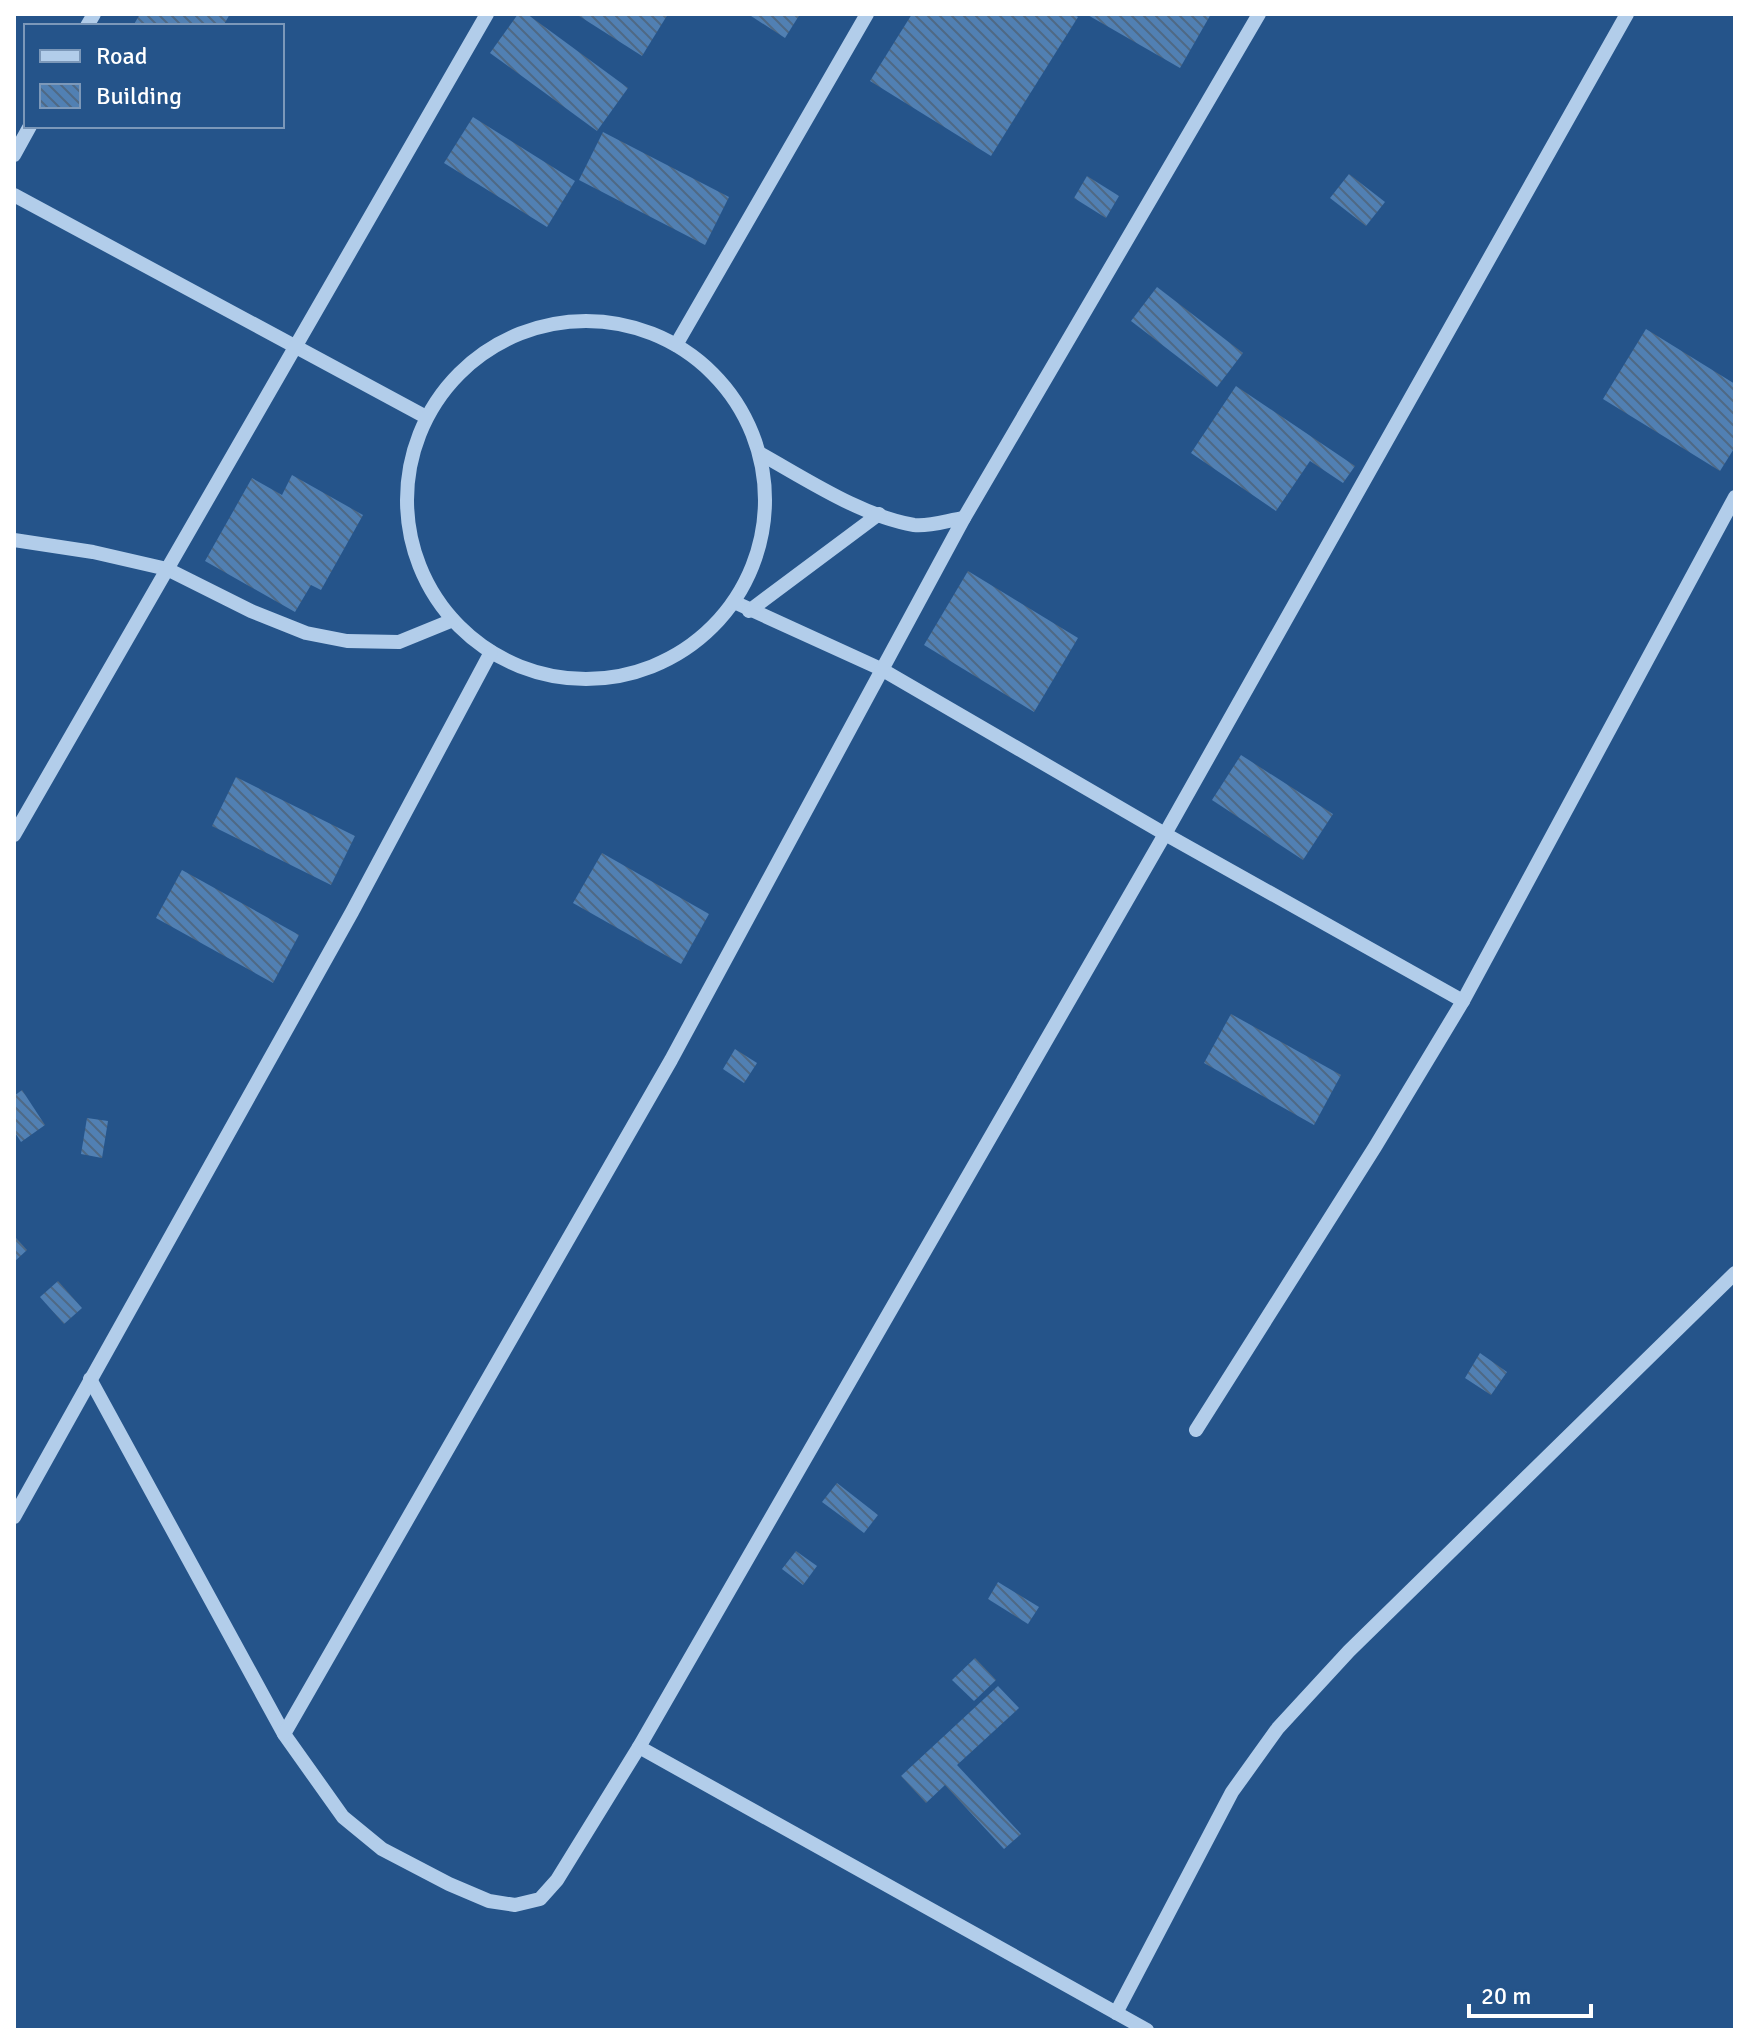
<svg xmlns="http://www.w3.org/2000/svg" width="1749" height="2044" font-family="Signika,sans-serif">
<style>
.building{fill:url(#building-back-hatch)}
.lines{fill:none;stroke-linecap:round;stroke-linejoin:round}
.minor{stroke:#b2cdea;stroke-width:14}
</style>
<defs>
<pattern id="building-back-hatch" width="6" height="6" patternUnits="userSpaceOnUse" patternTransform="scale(2)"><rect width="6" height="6" fill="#5180b3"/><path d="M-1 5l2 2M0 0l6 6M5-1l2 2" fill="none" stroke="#4f6985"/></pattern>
</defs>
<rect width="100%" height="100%" fill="#25548a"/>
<g class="building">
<path d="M140,14H230L223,26H133Z"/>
<path d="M518,14H527L628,88L597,131L490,53Z"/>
<path d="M576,14H668L642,56Z"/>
<path d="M748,14H800L785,38Z"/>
<path d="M912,14H1073L1078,17L991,156L870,81Z"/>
<path d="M1086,14H1211L1180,68Z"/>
<path d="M473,117L575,181L547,227L444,163Z"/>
<path d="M603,132L729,197L705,245L579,180Z"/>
<path d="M1349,174L1385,202L1366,226L1330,198Z"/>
<path d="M1087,176L1119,196L1106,218L1074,198Z"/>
<path d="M1157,287L1243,353L1217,387L1131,321Z"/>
<path d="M1646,329L1735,384V447L1720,471L1603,399Z"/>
<path d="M1236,386L1355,466L1343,483L1310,461L1276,511L1191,453Z"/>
<path d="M292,475L363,515L321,590L311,585L295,612L205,561L252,478L282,495Z"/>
<path d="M968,571L1078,638L1034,712L924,645Z"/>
<path d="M1241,755L1333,814L1303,860L1212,800Z"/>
<path d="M236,777L355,836L331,885L212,826Z"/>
<path d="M602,853L709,914L681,964L573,903Z"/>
<path d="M182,870L299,935L273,983L156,918Z"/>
<path d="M1231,1014L1341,1075L1314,1125L1204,1063Z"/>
<path d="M735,1049L757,1063L744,1083L723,1069Z"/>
<path d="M22,1090L45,1125L21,1142L14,1131V1096Z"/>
<path d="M87,1118L108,1121L102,1158L81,1154Z"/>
<path d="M14,1236L27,1250L14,1262Z"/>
<path d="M58,1281L82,1308L64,1324L40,1297Z"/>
<path d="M1480,1353L1507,1372L1491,1395L1465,1378Z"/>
<path d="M837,1483L878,1515L864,1533L822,1502Z"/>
<path d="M796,1551L817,1566L803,1585L782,1569Z"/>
<path d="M998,1582L1039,1607L1028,1624L988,1599Z"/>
<path d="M975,1658L996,1680L974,1701L952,1680Z"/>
<path d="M998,1686L1019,1708L957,1765L1021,1834L1004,1849L945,1785L926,1803L901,1776Z"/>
</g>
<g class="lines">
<g class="minor">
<path d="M87,26L94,14"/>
<path d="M14,155L30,126"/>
<path d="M14,195L426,417"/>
<circle cx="586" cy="500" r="179"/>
<path d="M676,345L867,14"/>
<path d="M759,453C806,479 861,516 914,525C929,527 949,520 964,518"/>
<path d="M14,540L93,552L167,569L251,611L306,633L347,641L399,642L453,620"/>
<path d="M734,602L881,669L1165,834L1463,1001"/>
<path d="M749,611L879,514"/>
<path d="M14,835L487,14"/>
<path d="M90,1379L284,1734L343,1817L382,1849L449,1884L489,1901L515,1905L540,1899L557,1880L639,1747L1165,834L1627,14"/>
<path d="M1196,1430L1375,1147L1463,1001L1735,497"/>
<path d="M14,1517L352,912L491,652"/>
<path d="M284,1734L671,1060L964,518L1259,14"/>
<path d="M639,1747L1147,2030"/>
<path d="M1116,2013L1232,1792L1278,1728L1349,1651L1735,1273"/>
</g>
</g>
<rect width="1749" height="2044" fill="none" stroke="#ffffff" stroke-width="32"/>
<rect x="24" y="24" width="260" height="104" fill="#25548a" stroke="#7c98b9" stroke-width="2"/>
<rect x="40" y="50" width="40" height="12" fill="#b2cdea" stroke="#7c98b9" stroke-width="2"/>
<text x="96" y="64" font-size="24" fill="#ffffff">Road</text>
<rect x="40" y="84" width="40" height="24" fill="url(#building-back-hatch)" stroke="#7c98b9" stroke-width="2"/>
<text x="96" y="104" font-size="24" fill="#ffffff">Building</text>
<path d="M1469 2004v12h122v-12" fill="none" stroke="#ffffff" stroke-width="4"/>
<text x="1481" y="2004" font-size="24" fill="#ffffff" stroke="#25548a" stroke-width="6" paint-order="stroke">20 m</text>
</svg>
